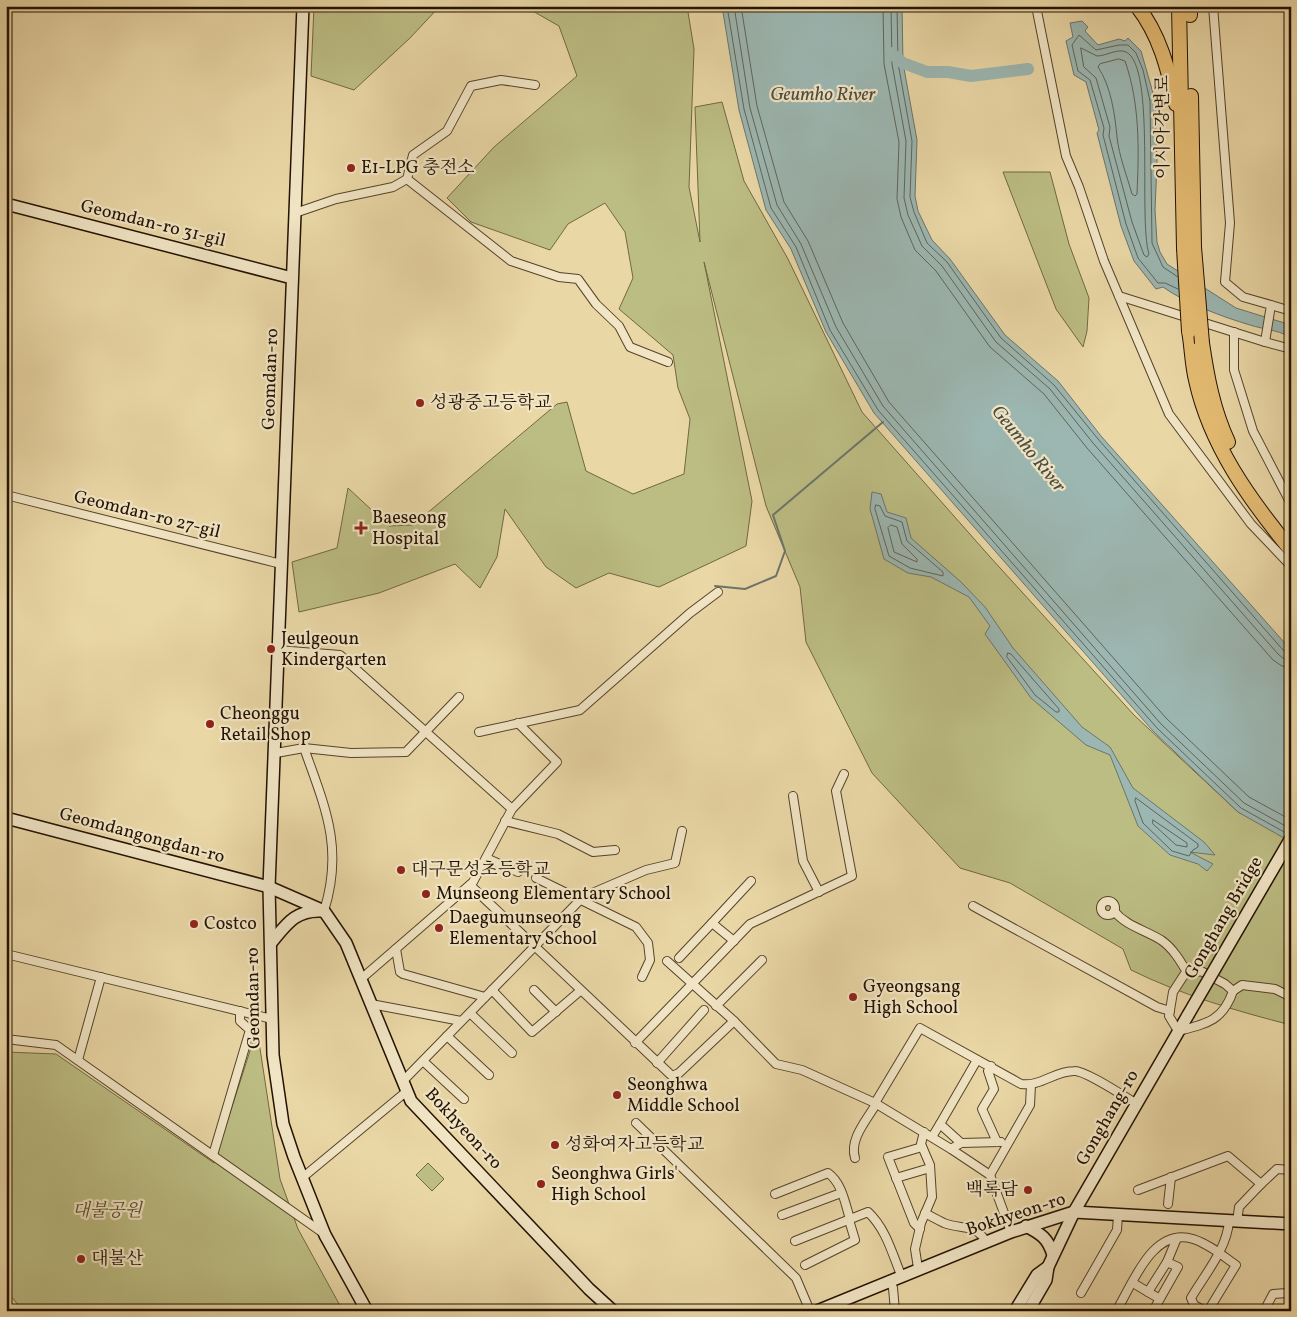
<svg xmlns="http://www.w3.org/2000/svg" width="1297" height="1317" font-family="Vollkorn,'Noto Serif KR',serif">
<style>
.green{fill:#bcbd83;stroke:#706842}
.water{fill:#9cb7b2;stroke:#6c756b}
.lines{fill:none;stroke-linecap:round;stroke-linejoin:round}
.shore{stroke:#606459;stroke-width:1}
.stream{stroke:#6c756b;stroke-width:2}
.river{stroke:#9cb7b2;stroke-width:12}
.street-casing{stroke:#55432a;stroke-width:10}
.secondary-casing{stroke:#231200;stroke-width:14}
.highway-casing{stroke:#231200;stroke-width:16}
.street{stroke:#f1e5c5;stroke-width:8}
.secondary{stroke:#f1e5c5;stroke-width:11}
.highway{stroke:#e5bc73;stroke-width:14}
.secondary-bridge-casing{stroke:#231200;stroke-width:14;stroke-linecap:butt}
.highway-bridge-casing{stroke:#231200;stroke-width:16;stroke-linecap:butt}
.secondary-bridge{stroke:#f1e5c5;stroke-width:11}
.highway-bridge{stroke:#e5bc73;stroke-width:14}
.poi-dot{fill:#8f2418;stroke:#f1e5c5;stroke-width:2}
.labels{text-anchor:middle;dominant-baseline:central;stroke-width:4.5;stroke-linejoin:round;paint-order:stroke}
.street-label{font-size:18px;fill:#231200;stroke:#f1e5c5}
.poi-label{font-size:18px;fill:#231200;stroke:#f1e5c5;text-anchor:start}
.park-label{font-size:18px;font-style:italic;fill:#594e2e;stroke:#f1e5c5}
.water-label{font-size:19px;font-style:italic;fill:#4d4c3e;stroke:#f1e5c5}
</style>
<rect width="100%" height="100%" fill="#ead7a6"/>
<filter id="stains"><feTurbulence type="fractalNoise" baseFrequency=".004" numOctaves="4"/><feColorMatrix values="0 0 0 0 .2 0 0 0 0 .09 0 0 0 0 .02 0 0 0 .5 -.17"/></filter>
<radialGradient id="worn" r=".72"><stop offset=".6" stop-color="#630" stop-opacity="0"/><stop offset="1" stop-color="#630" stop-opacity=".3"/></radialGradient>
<g class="green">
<path d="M314,6H440L410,38L354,90L311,76Z"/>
<path d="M524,6H687L694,49L689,187L700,242L695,107L722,102L744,181L788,259L862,412L991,558L1134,715L1238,812L1291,838V1025C1236,1011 1182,995 1131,970L1123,949L1010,883L960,868L872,773L806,642L800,587L766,506L704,262L752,501L746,546L659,587L609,573L576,588L546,567L505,509L497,557L480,588L455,564L379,593L299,612L292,562L337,548L348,488L389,526L413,525L557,404L567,402L586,471L633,494L684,474L690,419L678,388L673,355L619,309L633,278L625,232L605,203L568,224L550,250L471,222L447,198L494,147L577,76L559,26Z"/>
<path d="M1003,172H1050L1069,244L1089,298L1087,331L1083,347L1056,309Z"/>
<path d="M257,1029L280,1179L298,1229L343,1311H23L6,1290V1052L56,1054L214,1163Z"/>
<path d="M428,1163L444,1179L432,1191L416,1175Z"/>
</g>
<g class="water">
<path d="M722,6H902L903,63L917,140L915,196L918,211L932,240L950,259L1005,335L1058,381L1101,436L1291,650V842L1238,812L1153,731L874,413L826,332L791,249L766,210L739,110Z"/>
<path d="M1082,21L1088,27L1085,31L1098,45L1119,39L1125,41L1128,38L1141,51L1155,100L1157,163L1155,210L1157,242L1160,252L1167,264L1236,308L1291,325V337C1274,329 1266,330 1250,325C1223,317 1185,303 1163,287L1156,289L1134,261L1121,226L1097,133L1099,130L1086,82L1074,75L1066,41L1073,37L1070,23Z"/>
<path d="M872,492L881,494L887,512L906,518L911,538L961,582L985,607L1013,648L1082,727L1110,747L1133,788L1204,842L1215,855L1190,852L1213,864L1207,871L1198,864L1170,855L1138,826L1110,755L1086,745L1031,698L985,634L990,626L969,597L931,577L908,573L884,559L870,509Z"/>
</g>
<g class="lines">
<g class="shore">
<path d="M727,6L744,109L771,208L796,247L830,330L878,410L1157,728L1241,808L1286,833"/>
<path d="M734,6L750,108L777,205L801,244L836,327L883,406L1161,724L1244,803L1291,829"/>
<path d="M741,6L757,106L784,202L808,241L843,323L889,402L1166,718L1249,797L1291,820"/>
<path d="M883,6L884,64L899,142L897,199L901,217L915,250L936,271L990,347L1044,394L1087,448L1273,660L1282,666L1291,667"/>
<path d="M891,6L892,64L906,141L904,198L908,215L922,246L942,266L996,342L1050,389L1093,443L1278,654L1284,659L1291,660"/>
<path d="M897,6L898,63L912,141L910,197L914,212L927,243L947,262L1001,338L1054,385L1098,439L1283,650L1291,654"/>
<path d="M1081,48L1097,56C1106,56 1118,48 1126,52C1156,66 1138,220 1149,254L1147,257L1144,255L1132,222L1109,136L1110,127L1096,78L1084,67Z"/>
<path d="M1119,59L1125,61C1140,104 1139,149 1137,194L1135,196L1132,194C1127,176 1119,156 1117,137C1115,115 1111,86 1098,67L1100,64Z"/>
<path d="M1178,277L1163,267L1152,243L1150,101L1143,70L1136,53L1128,45H1119L1096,50L1079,35L1072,45L1078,71L1090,80L1104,128L1103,135L1126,224L1138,258L1158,283H1165L1178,289"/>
<path d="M876,505L880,506L885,516L902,522L907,541L943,572V576L910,568L889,556L875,509Z"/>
<path d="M891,525L897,527L902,544L917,559V562L894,552L888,528Z"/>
<path d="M1008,653L1011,654L1059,709V712H1056L1035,695L1007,657Z"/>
<path d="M1136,798L1198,844V847L1193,850L1189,856L1172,851L1143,823L1135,801Z"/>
<path d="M1153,820L1187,843V847L1176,845L1153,824Z"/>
</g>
<path class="stream" d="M715,586L745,589L776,576L785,551L773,515L883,422"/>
<path class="river" d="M891,53L903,63L927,72H948L971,76L1028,69"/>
<g class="street-casing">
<g id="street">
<path d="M1036,6L1066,156L1079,187L1104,261L1169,414L1251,524L1291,566"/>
<path d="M1213,6L1230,223L1225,282L1243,297L1271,305L1265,342L1291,349"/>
<path d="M407,179L413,155L447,131L471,86L501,80L535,85"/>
<path d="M295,213L336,199L393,187L407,179L511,261L559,277L578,279L596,304L619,326L630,347L668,362"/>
<path d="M1119,296L1265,342"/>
<path d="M1271,305L1291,311"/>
<path d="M1234,332V370L1253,431L1291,504"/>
<path d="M6,495L281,564"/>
<path d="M278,650L340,655L512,809"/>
<path d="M479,732L580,710L690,613L718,592"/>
<path d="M304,748C325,807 344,848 324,911"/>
<path d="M276,753L304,748L351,753L406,752L459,697"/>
<path d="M793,796L803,861L819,892"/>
<path d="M505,821L558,834L593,852L615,850"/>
<path d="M486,858L518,872"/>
<path d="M536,878L636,927L648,943L650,960L642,977"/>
<path d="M470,885L672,1076L679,1073L734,1021L776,1064L802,1070L875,1103L951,1149L990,1175L1011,1232"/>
<circle cx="1108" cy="908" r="7"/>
<path d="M973,906L1157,1007L1170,1011"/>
<path d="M1114,911C1126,926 1145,930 1161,940C1173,948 1181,962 1188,974"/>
<path d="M712,923L751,881"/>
<path d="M396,949L400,972L403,974L485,997"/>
<path d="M6,954L272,1019"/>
<path d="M679,958L712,923L734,941"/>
<path d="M667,961L734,1021"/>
<path d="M1201,971L1225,984L1233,991C1223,1021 1206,1024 1178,1031L1169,1016L1173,992L1184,975Z"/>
<path d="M361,979L473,882L512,809L557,762L518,723"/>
<path d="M492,990L532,1032L580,991"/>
<path d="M534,990L556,1012"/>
<path d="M1233,991L1242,985L1275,989L1291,997"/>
<path d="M371,1004L461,1021"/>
<path d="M716,1006L762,960"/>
<path d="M470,1013L512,1053"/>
<path d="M447,1036L489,1075"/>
<path d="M6,1039L56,1045L323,1233"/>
<path d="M635,1043L750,924L852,876L836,791L844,774"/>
<path d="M78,1060L101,977"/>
<path d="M423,1061L464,1099"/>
<path d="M657,1063L704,1010"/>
<path d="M991,1066L988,1071L994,1089L982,1109L997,1142"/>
<path d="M403,1081L583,897L646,870L675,863L682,831"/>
<path d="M875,1103L920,1028L1021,1084C1040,1087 1055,1071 1074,1071C1085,1070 1125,1097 1137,1104"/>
<path d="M636,1123L796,1278L810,1311"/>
<path d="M940,1124L977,1060"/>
<path d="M932,1137L940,1124L961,1143"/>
<path d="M951,1149L961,1143L1001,1142"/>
<path d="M213,1155L250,1030L240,1021V1011"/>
<path d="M855,1158C849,1139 867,1120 876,1104"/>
<path d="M990,1175L1030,1105L1031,1085"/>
<path d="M302,1178L407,1091"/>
<path d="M896,1178L930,1168"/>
<path d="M1261,1184L1277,1169L1291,1170"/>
<path d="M1138,1190L1228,1156L1261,1184L1239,1207L1237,1222"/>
<path d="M775,1194L828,1173C842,1183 845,1203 850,1219"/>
<path d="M1168,1204L1171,1177"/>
<path d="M925,1213C932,1217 938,1220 944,1223C961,1230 976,1223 986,1242"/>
<path d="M782,1215L841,1193"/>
<path d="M920,1229L914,1223L888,1157L922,1147"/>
<path d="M795,1241L868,1212C886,1229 892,1253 901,1275"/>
<path d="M1167,1262L1177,1238"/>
<path d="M805,1265L855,1240L849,1220"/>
<path d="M918,1268L915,1249L921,1223L932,1197L930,1165L921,1144L924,1132"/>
<path d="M890,1280L893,1288L895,1311"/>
<path d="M1133,1283L1148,1292"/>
<path d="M1081,1293L1117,1230L1118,1215"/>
<path d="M1121,1311L1118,1308C1134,1281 1153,1227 1193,1239C1209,1244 1223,1256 1236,1265L1208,1311"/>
<path d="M1153,1311L1178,1267L1167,1262L1148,1292L1160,1299"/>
<path d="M1205,1311L1194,1305L1191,1298C1205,1274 1227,1249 1229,1221"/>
<path d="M1264,1311L1273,1294L1287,1293L1291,1295"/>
</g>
</g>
<g class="secondary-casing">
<g id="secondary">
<path d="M303,6L269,887L273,1055L283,1124L294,1157L325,1235L367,1311"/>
<path d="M6,204L292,278"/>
<path d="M6,818L269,887L324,911L346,943L411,1101L589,1289L613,1311"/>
<path d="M271,943C286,925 295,910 321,911"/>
<path d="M1026,1226C1041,1234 1048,1238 1053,1255"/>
<path d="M817,1311L1011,1232L1074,1212L1291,1224"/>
<path d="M1015,1311L1037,1275L1048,1267"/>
<path d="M1028,1311L1046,1280L1048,1267L1074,1212L1188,1015"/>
</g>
</g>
<g class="highway-casing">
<g id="highway">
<path d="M1137,6C1160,35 1168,69 1176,104"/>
<path d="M1179,6L1184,248"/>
<path d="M1190,15V6"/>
<path d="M1191,96L1194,247"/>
<path d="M1189,331C1192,347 1192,364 1196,380C1210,445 1250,500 1291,550"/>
<path d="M1202,343C1207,377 1213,410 1228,442"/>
</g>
</g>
<use href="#street" class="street"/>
<use href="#secondary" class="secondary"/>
<use href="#highway" class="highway"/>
<g class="secondary-bridge-casing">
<path id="secondary-bridge" d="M1188,1015L1291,838"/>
</g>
<g class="highway-bridge-casing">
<g id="highway-bridge">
<path d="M1194,247L1202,343"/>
<path d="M1184,248L1189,331"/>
</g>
</g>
<use href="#secondary-bridge" class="secondary-bridge"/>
<use href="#highway-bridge" class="highway-bridge"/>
</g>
<g class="poi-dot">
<circle cx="351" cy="168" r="5"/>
<circle cx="420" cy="403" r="5"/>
<path d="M358.5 520.5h5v5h5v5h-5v5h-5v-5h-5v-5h5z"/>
<circle cx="271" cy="649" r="5"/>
<circle cx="210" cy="724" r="5"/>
<circle cx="401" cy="870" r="5"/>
<circle cx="426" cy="894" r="5"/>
<circle cx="194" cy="924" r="5"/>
<circle cx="439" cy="928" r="5"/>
<circle cx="853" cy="997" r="5"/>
<circle cx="617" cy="1095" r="5"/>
<circle cx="555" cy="1145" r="5"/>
<circle cx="541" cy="1184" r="5"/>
<circle cx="1028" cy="1190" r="5"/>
<circle cx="81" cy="1259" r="5"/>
</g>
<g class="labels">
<g class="street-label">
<text transform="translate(1163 127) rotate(-90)">이시아강변로</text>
<text transform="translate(153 224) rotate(14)">Geomdan-ro 31-gil</text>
<text transform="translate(271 379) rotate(-88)">Geomdan-ro</text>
<text transform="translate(147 515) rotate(14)">Geomdan-ro 27-gil</text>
<text transform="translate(142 836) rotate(15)">Geomdangongdan-ro</text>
<text transform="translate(1224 918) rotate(-60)">Gonghang Bridge</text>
<text transform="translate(254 998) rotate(-91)">Geomdan-ro</text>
<text transform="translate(1108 1118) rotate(-60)">Gonghang-ro</text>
<text transform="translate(463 1129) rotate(47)">Bokhyeon-ro</text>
<text transform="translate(1016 1215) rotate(-18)">Bokhyeon-ro</text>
</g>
<g class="poi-label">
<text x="361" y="168">E1-LPG 충전소</text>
<text x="430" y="403">성광중고등학교</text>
<text x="372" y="518">Baeseong<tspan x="372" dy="21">Hospital</tspan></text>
<text x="281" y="639">Jeulgeoun<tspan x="281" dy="21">Kindergarten</tspan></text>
<text x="220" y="714">Cheonggu<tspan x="220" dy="21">Retail Shop</tspan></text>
<text x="411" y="870">대구문성초등학교</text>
<text x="436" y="894">Munseong Elementary School</text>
<text x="449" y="918">Daegumunseong<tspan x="449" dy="21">Elementary School</tspan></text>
<text x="204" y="924">Costco</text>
<text x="863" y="987">Gyeongsang<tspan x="863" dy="21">High School</tspan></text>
<text x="627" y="1085">Seonghwa<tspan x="627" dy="21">Middle School</tspan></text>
<text x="565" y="1145">성화여자고등학교</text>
<text x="551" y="1174">Seonghwa Girls'<tspan x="551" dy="21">High School</tspan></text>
<text x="1018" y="1190" text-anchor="end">백록담</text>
<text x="91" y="1259">대불산</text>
</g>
<g class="park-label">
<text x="107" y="1211">대불공원</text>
</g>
<g class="water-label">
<text x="823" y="95">Geumho River</text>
<text transform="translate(1028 449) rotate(51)">Geumho River</text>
</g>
</g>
<rect width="1297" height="1317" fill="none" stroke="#ead7a6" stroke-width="25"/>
<rect x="8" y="8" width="1282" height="1302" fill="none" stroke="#231200" stroke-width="2.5"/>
<rect x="12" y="12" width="1272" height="1292" fill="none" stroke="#231200"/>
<rect width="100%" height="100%" filter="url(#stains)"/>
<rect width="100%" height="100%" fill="url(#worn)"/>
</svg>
